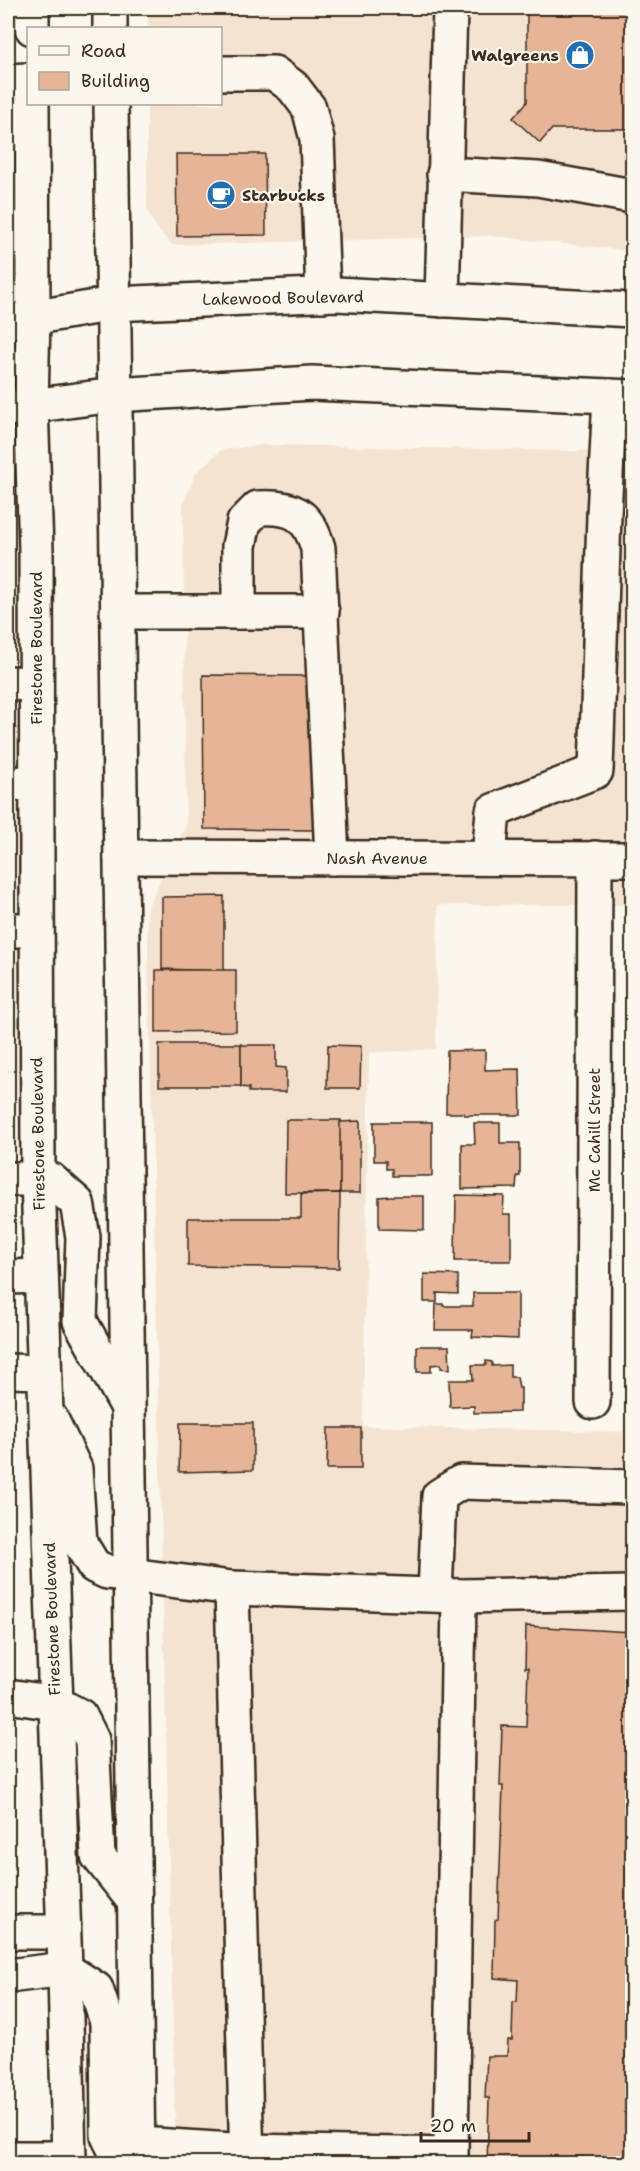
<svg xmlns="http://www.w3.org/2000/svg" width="640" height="2171" font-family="'Shantell Sans',sans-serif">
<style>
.built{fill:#f5e3d2}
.building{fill:#e6b597;stroke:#3b2a1e;stroke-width:1.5}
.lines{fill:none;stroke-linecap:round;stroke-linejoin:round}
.minor-casing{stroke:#3b2a1e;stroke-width:38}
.major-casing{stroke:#3b2a1e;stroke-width:38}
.minor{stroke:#fbf7ec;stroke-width:33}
.major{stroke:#fbf7ec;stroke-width:33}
.labels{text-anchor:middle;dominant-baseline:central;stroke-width:4.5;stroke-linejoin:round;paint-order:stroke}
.poi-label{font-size:16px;font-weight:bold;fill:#3b2a1e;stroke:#fbf7ec;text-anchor:end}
.street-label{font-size:16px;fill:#3b2a1e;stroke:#fbf7ec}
</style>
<rect width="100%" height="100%" fill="#fbf7ec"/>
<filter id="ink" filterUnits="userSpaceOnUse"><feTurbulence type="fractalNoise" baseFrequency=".0167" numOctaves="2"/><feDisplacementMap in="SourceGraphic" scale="12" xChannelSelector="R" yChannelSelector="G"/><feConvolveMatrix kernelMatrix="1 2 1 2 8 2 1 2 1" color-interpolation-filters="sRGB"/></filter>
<g filter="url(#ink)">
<g class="built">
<path d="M148,8H632V251L490,236L172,245L156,227L147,210V104H220V28H148Z"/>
<path d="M263,445L632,452V905H438L436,1049L369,1053L363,1426L632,1432V2163H176L147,908L186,825L183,504L196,473L221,450Z"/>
</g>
<g class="building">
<path d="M527,8H632V129H552L540,143L513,118L527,102Z"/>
<path d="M176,154H265L266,235L177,236Z"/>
<path d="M203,675L313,676V830L204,829Z"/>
<path d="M224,896V971L162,969V897Z"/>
<path d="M156,970H236V1031L156,1032Z"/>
<rect x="159" y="1044" width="82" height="42"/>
<path d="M241,1045H276V1067L286,1068V1092H249V1088L241,1087Z"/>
<path d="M328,1045L361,1046L360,1088H327Z"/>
<path d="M485,1050V1070L520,1069L521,1115H464V1113H446L447,1051Z"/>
<path d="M286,1120H341L340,1193H285Z"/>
<path d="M360,1121V1193H340V1122Z"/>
<path d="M374,1122H432V1176H392V1169H386V1161H374Z"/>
<path d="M474,1123H500V1143H520V1176H517L516,1188L462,1189V1144H475Z"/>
<path d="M340,1193L339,1268L188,1266V1218H301V1194Z"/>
<path d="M456,1195L504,1196L503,1214H511V1261H455Z"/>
<path d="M391,1196H424V1230L379,1229V1197Z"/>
<path d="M424,1274L458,1275V1294L437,1293V1302H424Z"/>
<path d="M473,1293H518V1339L472,1337L473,1330H435L436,1304H443V1306H473Z"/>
<path d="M417,1346H449L450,1369L441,1368V1364L431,1365V1372H417Z"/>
<path d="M486,1361L492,1362V1366L510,1365V1377H517L519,1388H521V1404H519V1412L474,1413V1406L450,1407L449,1380H473L472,1365H486Z"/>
<path d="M180,1423H253V1470L179,1472Z"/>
<path d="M328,1428H361V1469H327Z"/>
<path d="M526,1626L632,1632V2164H487L489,2098H485L487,2056H507L508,2040H512L513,2002H517L518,1980L494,1978L495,1920L498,1919L503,1786H500L502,1726L526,1727L528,1668H525Z"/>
</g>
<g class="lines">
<g class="minor-casing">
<g id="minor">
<path d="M220,73H274L293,87L309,108L317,139L323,295"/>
<path d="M8,81L28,80"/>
<path d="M444,174L538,179L632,196"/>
<path d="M442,300L450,8"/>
<path d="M117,612H239V546L244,522L258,508C292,506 308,513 318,548L332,858"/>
<path d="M239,612H322"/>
<path d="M8,683L36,684"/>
<path d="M8,783L36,784"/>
<path d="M121,857L632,859"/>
<path d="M489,858L493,811L596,771L604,515L610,396"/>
<path d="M8,930H37"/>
<path d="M8,1179H38"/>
<path d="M8,1277L41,1276"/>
<path d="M8,1371L44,1372"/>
<path d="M593,1402L595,858"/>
<path d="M130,1575L232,1588L459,1596L632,1593"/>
<path d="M232,1588L247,2164"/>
<path d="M435,1595L439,1496L461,1482L632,1487"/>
<path d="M8,1696L55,1703"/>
<path d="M8,1932H63"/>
<path d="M8,1976L65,1969"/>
<path d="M138,2144L248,2151L451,2155L459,1596"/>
<path d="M8,2158H69"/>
</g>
</g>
<g class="major-casing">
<g id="major">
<path d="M110,8V28"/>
<path d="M32,28V8"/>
<path d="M32,104L33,316L31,405L36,550L38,1179L65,1969L69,2164"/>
<path d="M111,104L138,2164"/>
<path d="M8,322L113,304L336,294L632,310"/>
<path d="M8,409L114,395L312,383L632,397"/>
<path d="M38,1179L51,1180L77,1203L83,1237L80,1321L126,1404"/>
<path d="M51,1419L75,1469L80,1543L94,1566L107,1572L130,1575"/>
<path d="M55,1703L80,1716L92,1740L98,1856L134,1901"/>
<path d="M65,1969L96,1989L107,2022L108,2136L122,2164"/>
</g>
</g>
<use href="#minor" class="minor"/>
<use href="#major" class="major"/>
</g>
</g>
<defs>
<g id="shop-disc" transform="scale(1.5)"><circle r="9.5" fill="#1f6fb2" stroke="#fbf7ec"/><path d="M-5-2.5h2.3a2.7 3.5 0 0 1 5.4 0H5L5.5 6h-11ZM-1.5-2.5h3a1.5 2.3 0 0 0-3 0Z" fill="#fff"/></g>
<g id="cafe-disc" transform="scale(1.5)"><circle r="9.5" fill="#1f6fb2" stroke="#fbf7ec"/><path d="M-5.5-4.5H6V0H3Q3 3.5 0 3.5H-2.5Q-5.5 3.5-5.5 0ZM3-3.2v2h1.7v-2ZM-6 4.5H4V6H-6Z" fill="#fff"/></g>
</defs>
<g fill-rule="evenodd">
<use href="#shop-disc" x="580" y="55"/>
<use href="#cafe-disc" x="221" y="195"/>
</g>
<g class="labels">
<g class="poi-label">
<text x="559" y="55">Walgreens</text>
<text x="242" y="195" text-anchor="start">Starbucks</text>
</g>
<g class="street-label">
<text transform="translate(283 298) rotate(-1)">Lakewood Boulevard</text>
<text transform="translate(36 648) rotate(-90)">Firestone Boulevard</text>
<text x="377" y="858">Nash Avenue</text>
<text transform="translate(594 1130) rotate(-90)">Mc Cahill Street</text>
<text transform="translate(38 1134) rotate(-91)">Firestone Boulevard</text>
<text transform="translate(52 1619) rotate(-92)">Firestone Boulevard</text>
</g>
</g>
<rect width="640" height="2171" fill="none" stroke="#fbf7ec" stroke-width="30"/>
<rect x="15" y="15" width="610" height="2141" fill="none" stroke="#3b2a1e" stroke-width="2" filter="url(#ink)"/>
<rect x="27" y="27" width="195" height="78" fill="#fbf7ec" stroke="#aea59a" stroke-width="1.5"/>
<rect x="39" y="46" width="30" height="9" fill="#fbf7ec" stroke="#aea59a" stroke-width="1.5"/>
<text x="81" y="57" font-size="18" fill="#3b2a1e">Road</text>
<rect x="39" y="72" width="30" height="18" fill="#e6b597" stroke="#aea59a" stroke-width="1.5"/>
<text x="81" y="87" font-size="18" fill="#3b2a1e">Building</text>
<path d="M421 2132v9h108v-9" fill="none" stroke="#3b2a1e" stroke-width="3"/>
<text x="430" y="2132" font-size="18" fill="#3b2a1e" stroke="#fbf7ec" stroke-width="4.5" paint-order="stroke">20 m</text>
</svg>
